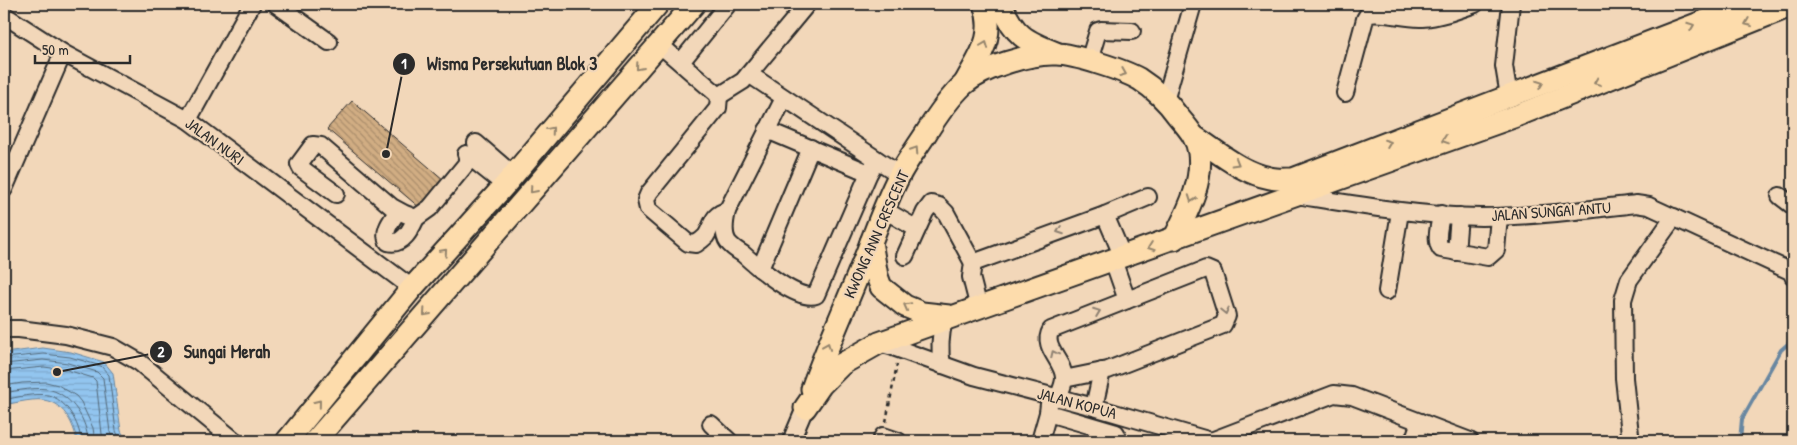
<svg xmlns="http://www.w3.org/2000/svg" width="1797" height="445" font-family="'Patrick Hand',sans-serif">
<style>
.water{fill:url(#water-rules);stroke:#6987a1}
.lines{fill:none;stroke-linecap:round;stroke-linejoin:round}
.shore{stroke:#546979;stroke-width:1}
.stream{stroke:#6987a1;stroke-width:4}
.building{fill:url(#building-back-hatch);stroke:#2b2b2b}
.minor-casing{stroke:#2b2b2b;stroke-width:20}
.major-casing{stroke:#2b2b2b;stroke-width:25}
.path{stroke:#2b2b2b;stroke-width:2.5;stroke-dasharray:4 4;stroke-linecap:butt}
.minor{stroke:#f2d7b9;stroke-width:16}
.major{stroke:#fddcac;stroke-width:21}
.oneway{stroke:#94846c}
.oneway2{stroke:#8e8172}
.labels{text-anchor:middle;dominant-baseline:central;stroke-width:4.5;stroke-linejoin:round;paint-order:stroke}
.street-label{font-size:16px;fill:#2b2b2b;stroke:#f2d7b9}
.leader{fill:none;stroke:#2b2b2b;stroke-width:2}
.callout-dot{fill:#2b2b2b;stroke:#f2d7b9;stroke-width:2}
.mark-label{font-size:15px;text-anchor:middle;font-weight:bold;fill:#fff}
.callout-label{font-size:18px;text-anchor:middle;font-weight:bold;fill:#2b2b2b;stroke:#f2d7b9;stroke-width:4.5;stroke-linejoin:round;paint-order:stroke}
</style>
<defs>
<pattern id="water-rules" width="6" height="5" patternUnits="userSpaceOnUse" patternTransform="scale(1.25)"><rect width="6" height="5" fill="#92c5ef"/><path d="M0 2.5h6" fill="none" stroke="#7ea9cd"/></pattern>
<pattern id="building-back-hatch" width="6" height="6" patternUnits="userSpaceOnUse" patternTransform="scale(1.25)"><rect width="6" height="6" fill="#d1ad83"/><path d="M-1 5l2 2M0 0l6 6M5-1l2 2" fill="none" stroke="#aa8d6b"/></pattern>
</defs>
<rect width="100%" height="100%" fill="#f2d7b9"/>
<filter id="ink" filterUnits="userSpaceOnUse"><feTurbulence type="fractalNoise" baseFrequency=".02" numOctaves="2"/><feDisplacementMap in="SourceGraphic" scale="10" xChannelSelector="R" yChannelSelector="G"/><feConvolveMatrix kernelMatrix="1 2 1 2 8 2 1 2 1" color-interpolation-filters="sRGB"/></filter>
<g filter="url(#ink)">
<path class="water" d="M43,348L71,352L104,362L113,373L121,431L127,441H77C74,425 65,406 48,401C37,397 15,403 4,405V353Z"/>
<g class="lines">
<g class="shore">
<path d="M4,358L44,354L70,357L101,366L109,375L116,431L121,441"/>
<path d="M4,364L43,360L68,363L97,372L103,378L110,432L114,441"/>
<path d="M4,371L44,367L67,370L93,378L96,381L102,434L105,441"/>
<path d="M4,386L22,383L46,382L58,385L76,396L81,402L93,428L95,441"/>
<path d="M4,393C16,391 39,386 51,390C72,396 87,420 88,441"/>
<path d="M4,400C17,397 34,393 48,395C66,399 80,424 81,441"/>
</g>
<path class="stream" d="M1740,441L1742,419L1781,350L1789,343L1793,341"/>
</g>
<path class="building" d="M352,101L444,180L420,208L327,129Z"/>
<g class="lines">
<g class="minor-casing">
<g id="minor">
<path d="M276,4L329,42"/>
<path d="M4,15L63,53L188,120L412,288"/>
<path d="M659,44L719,96"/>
<path d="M1089,61L1098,31L1101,30L1132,31"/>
<path d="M681,62L728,4"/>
<path d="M749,74L900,175"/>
<path d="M1345,93L1365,19L1368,14C1386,11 1404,19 1422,18C1440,17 1458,10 1475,4"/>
<path d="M719,96L718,108L649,193L646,200L648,209L688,243L696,244C699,242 703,239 706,236C713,225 712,214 727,211"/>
<path d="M719,96L743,81L807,4"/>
<path d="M1509,96L1504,66L1511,4"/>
<path d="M784,98L727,211C725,220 722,233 728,242C731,246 738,251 743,254C756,266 798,302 816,295L869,173L877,160"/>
<path d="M1165,101L1193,4"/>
<path d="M188,120L252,4"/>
<path d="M767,130L869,173"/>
<path d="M476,143L513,175"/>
<path d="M466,154L505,185"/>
<path d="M4,189L63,53"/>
<path d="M336,194L301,168L299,164L313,145L321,146L392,207L405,214L416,218L430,208L471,158"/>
<path d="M1296,195C1358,205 1419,216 1481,217C1533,217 1585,210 1636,204L1649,206L1792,272L1793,276"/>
<path d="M1780,196L1793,206"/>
<path d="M883,209L917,229"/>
<path d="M398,211C392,220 382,231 388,242C403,246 411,229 416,218"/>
<path d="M1441,214C1440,225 1434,240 1441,249L1488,257L1496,250L1499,217"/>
<path d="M1105,215L1123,257"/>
<path d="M1456,252L1459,216"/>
<path d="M905,256L925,212L931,204L939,206L946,213L973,263"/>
<path d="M1113,260L1127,300"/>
<path d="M760,269L811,148"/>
<path d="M1387,291L1400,212"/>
<path d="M979,308L971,277L973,263L1105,215L1148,197"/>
<path d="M4,329H19L66,335L113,347L139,362L235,441"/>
<path d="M879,343L893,347L974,376L1094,407L1211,441"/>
<path d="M942,365C939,349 940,336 944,320"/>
<path d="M1058,398C1060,392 1064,385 1064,378C1064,361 1041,347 1051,330L1206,269L1213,272L1227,316L1223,325L1108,370L1064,379"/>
<path d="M1094,407L1102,371"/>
<path d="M1048,413L1116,433L1117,435L1116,441"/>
<path d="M711,424L729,441"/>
<path d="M791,441L805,408"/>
<path d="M881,441L883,436L898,441"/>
<path d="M1040,441L1048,413L1049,404"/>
<path d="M1211,441L1334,394L1352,396L1470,441"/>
<path d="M1413,441L1420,422"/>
<path d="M1627,441L1630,434L1624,378L1623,300L1629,280L1674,217"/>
</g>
</g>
<g class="major-casing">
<g id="major">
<path d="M1001,4C1014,35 1025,41 1056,53"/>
<path d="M965,83C980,55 996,37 984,4"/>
<path d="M1195,137C1218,152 1242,173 1270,178C1277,180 1286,179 1293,179L1749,4"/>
<path d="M871,242L877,276L881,287L905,306L922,313L949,316"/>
<path d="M812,389C826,349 844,310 860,270C873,239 883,207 899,176C906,162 916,149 925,135C936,117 948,99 964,84C984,67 1030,53 1056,54C1074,54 1123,70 1139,79C1153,88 1167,101 1177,115C1187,127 1197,137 1199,153C1203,184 1187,212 1174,239"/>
<path d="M805,408L821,385L842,364L879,343L1516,116L1793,5"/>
<path d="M287,441L412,288L505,185L658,4"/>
<path d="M315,441L694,4"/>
</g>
</g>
<path class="path" d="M886,422L897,364"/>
<use href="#minor" class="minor"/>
<use href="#major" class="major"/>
</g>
<defs><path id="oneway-chevron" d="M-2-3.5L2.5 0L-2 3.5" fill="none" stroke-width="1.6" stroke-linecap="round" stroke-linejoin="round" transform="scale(1.25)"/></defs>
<g class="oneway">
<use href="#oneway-chevron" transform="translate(1748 23) rotate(158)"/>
<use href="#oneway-chevron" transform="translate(1691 26) rotate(-21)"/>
<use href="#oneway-chevron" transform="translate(985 45) rotate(-69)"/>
<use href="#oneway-chevron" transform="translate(639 67) rotate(131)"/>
<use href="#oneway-chevron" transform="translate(1123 73) rotate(22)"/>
<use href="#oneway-chevron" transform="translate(1597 82) rotate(158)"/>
<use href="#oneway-chevron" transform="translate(1540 84) rotate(-21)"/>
<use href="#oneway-chevron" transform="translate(551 130) rotate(-50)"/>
<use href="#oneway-chevron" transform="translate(1445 140) rotate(161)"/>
<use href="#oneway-chevron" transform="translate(1388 143) rotate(-21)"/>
<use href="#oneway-chevron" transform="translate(915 150) rotate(-57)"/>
<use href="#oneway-chevron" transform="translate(1236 163) rotate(30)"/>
<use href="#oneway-chevron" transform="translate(533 190) rotate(131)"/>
<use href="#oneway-chevron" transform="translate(1192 199) rotate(110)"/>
<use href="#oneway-chevron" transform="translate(1151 247) rotate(160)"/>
<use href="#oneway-chevron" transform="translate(444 252) rotate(-48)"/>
<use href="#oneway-chevron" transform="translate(907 306) rotate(-152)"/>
<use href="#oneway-chevron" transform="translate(426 313) rotate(131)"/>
<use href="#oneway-chevron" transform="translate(827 346) rotate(-67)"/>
<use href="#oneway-chevron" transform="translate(318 403) rotate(-51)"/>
</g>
<g class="oneway2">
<use href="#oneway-chevron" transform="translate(1060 231) rotate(160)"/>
<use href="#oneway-chevron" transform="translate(1225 311) rotate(77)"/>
<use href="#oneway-chevron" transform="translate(1097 312) rotate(-21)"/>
<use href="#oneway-chevron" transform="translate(1054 354) rotate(-115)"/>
</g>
</g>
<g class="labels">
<g class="street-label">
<text transform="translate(215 141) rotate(36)">JALAN NURI</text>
<text transform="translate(1551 211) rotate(-4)">JALAN SUNGAI ANTU</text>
<text transform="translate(876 234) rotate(-66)">KWONG ANN CRESCENT</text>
<text transform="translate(1077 403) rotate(15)">JALAN KOPUA</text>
</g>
</g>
<path class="leader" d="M386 154L404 64M57 372L161 352"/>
<g class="callout-dot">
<circle cx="386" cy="154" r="5"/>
<circle cx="57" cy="372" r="5"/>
<circle cx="404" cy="64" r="12"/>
<circle cx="161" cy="352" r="12"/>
</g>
<g class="mark-label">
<text x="404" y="69">1</text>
<text x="161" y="357">2</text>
</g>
<g class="callout-label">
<text x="512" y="70">Wisma Persekutuan Blok 3</text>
<text x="227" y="358">Sungai Merah</text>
</g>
<rect width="1797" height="445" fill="none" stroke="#f2d7b9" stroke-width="20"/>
<rect x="10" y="10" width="1777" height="425" fill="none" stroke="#2b2b2b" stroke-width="2" filter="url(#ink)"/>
<path d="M35 55v8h95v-8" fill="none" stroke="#2b2b2b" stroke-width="2.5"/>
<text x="42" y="55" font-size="15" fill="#2b2b2b" stroke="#f2d7b9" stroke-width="4" paint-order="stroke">50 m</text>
</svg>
